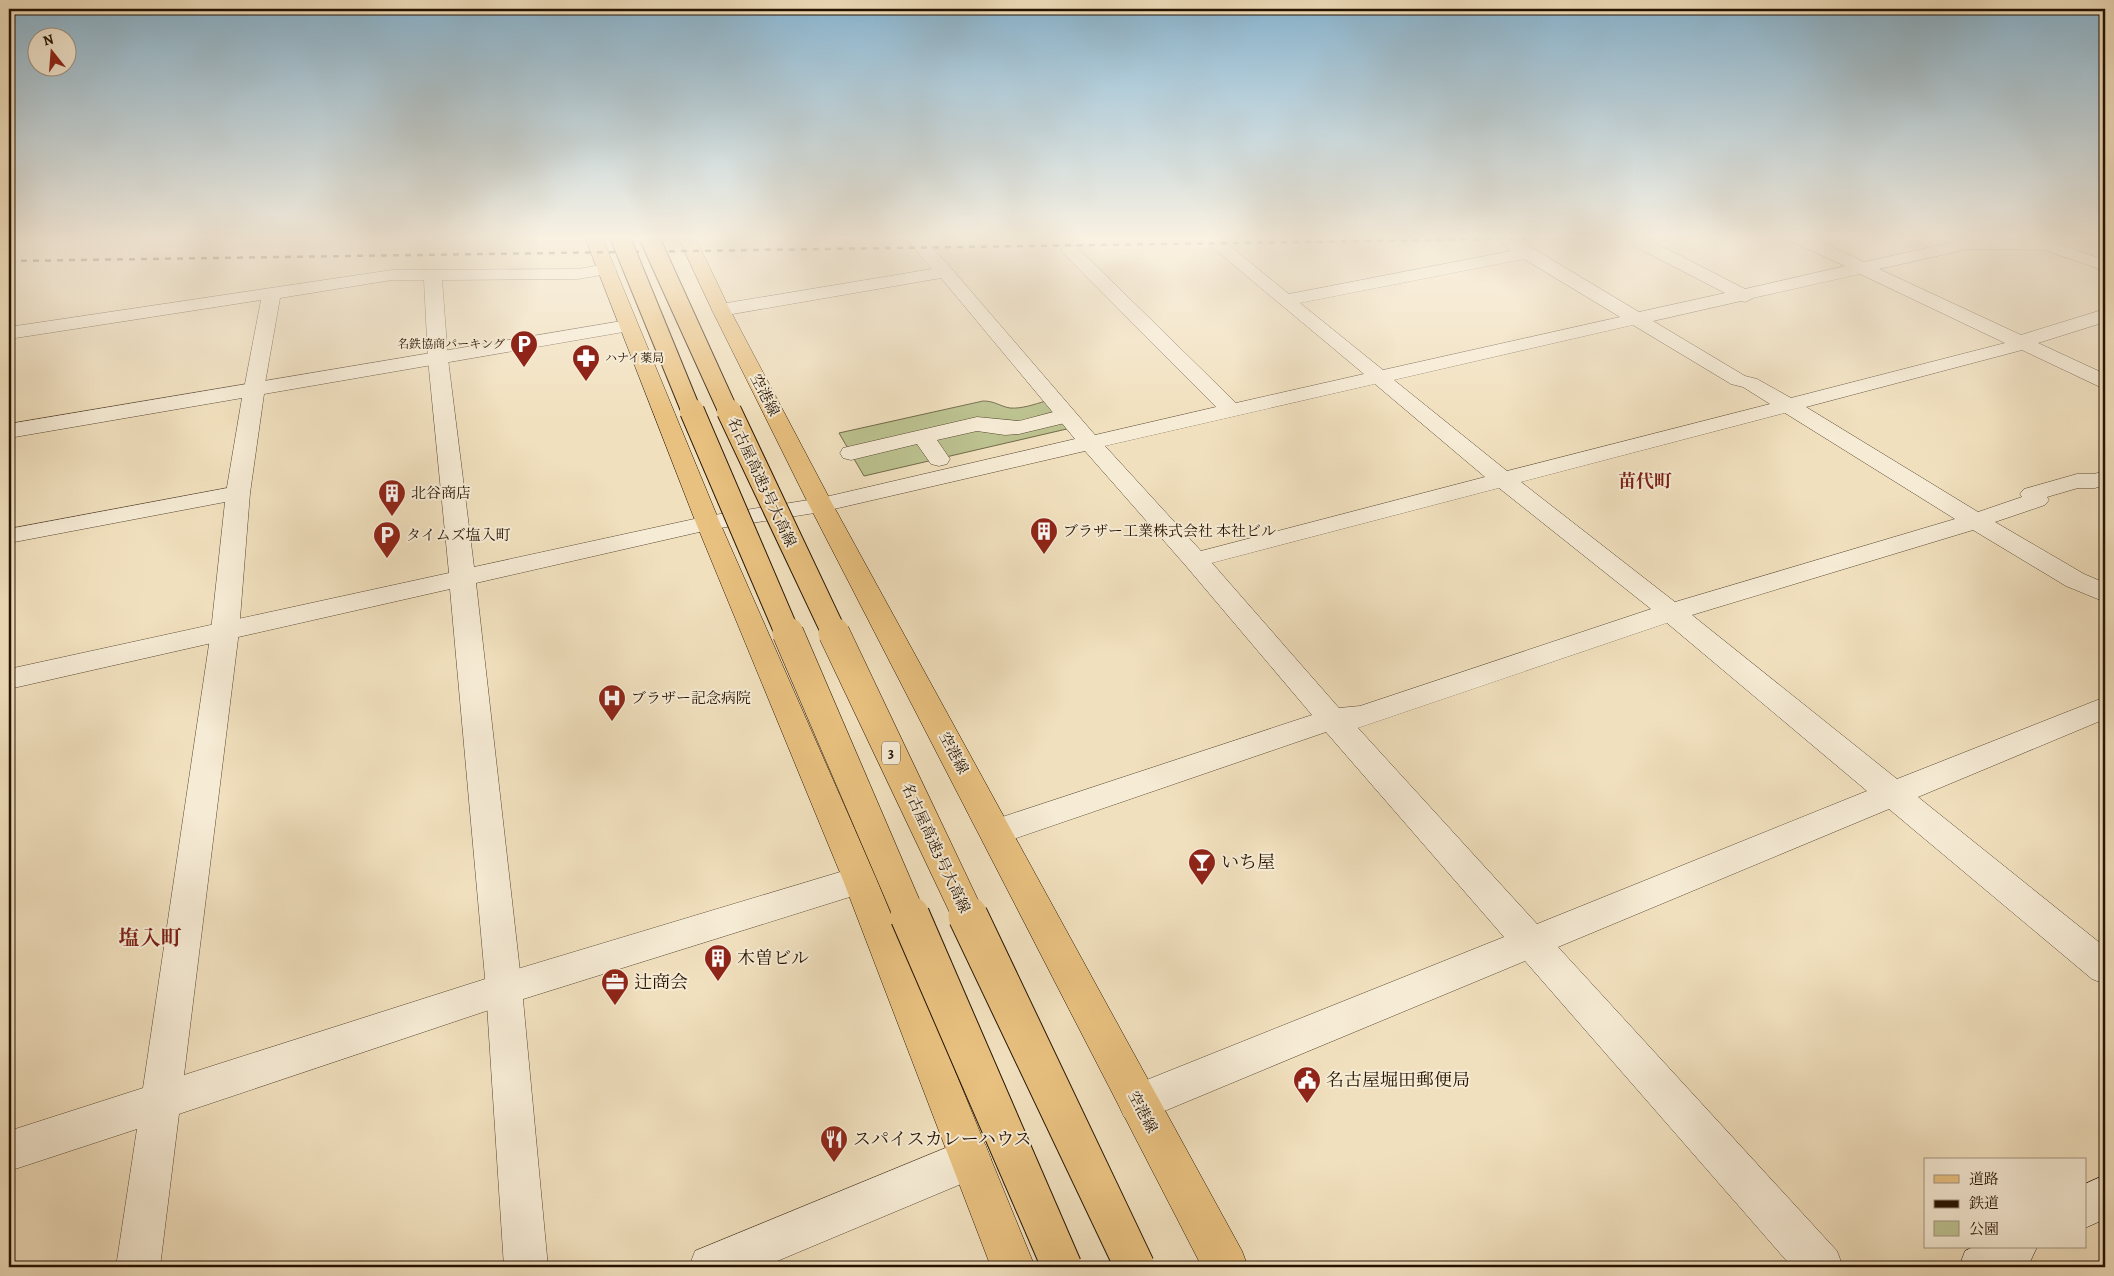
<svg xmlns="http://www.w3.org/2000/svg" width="2114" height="1276" font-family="Alegreya,'Noto Serif JP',serif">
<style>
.green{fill:#bcc290;stroke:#706a48}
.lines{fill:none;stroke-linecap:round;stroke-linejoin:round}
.pedestrian-casing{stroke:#574630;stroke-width:1}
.minor-casing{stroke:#574630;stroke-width:1}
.tertiary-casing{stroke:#574630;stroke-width:1}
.secondary-casing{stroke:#241200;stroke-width:1}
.primary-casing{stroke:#241200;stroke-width:1}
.pedestrian{fill:#f6ebd5;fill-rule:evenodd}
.minor{fill:#f6ebd5;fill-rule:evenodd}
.tertiary{fill:#f6ebd5;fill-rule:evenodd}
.secondary{fill:#f6ebd5;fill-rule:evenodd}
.primary{fill:#e8c07f;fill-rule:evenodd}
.rail{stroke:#241200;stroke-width:2.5;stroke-dasharray:6 6;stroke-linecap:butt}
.motorway-bridge-far3-casing{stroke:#241200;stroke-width:21;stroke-linecap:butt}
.motorway-bridge-far2-casing{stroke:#241200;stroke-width:26;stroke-linecap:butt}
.motorway-bridge-far1-casing{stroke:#241200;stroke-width:32;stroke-linecap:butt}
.motorway-bridge-casing{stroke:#241200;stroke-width:41;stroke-linecap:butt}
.motorway-bridge-far3{stroke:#e8c07f;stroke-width:19}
.motorway-bridge-far2{stroke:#e8c07f;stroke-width:24}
.motorway-bridge-far1{stroke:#e8c07f;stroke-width:31}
.motorway-bridge{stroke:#e8c07f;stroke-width:39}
.labels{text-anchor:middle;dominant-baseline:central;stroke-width:4;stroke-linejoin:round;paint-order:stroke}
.far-poi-label{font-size:12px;fill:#241200;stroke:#f6ebd5;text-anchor:end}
.shield{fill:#f6ebd5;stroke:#635340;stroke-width:1}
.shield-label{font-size:14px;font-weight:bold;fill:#241200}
.street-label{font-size:15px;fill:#241200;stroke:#f6ebd5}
.poi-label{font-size:15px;fill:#241200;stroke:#f6ebd5;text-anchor:start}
.quarter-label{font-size:18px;font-weight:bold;fill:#7a1f14;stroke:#f6ebd5}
.near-poi-label{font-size:18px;fill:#241200;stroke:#f6ebd5;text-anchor:start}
.near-quarter-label{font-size:21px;font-weight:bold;fill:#7a1f14;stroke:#f6ebd5}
</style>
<rect width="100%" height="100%" fill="#f1e0be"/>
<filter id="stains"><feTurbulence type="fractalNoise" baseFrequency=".004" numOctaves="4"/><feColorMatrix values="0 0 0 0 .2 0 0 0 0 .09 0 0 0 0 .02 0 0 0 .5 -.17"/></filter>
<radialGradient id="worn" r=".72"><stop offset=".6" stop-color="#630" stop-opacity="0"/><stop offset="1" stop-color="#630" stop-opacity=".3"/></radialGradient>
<path class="green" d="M983,401C995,401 999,406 1010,408C1022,409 1035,404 1046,401L1071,428L864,476L839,433Z"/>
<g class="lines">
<g class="pedestrian-casing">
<path id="pedestrian" d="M1061,410L1069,412L1072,417L1069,422L1019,434L1005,435L977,431L937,440L950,459L947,464L939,466L931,464L917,444L851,460L843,458L840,453L843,448L977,417L1019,421Z"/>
</g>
<g class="minor-casing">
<g id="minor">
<path d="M904,237H922L951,268L1095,435L1216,407L1064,254L1061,250L1064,246L1070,245L1076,246L1236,403L1364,374L1200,237H1219L1289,294L1511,251L1493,237H1514L1639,312L1725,293L1632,245L1626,237H1644L1745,289L1845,266L1790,241L1788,237H1810L1864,262L1968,239H1977L1976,237L2047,240L2105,260V271L2045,250L1993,249H1968L1879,269L2021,335L2105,309V322L2038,343L2105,374V388L2098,386L2022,350L1806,407L1978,512L2022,497L2020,494L2024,489L2077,474H2094L2105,471V485L2095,488H2078L2047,497L2049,500L2045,505L1995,522L2084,574L2105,583V602L2066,586L1973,530L1692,615L1897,779L2105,697V719L1918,797L2105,947V984L2092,979L1889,809L1558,947L1837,1251L1843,1267H1792L1525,961L1138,1122L1124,1117L1118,1103L1124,1089L1504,937L1326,732L996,845L984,841L980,832L984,823L1312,715L1186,566L1085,451L821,512L708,530L476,583L522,989L548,1267H504L486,989L450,589L9,689V669L449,573L428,359L424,280H392L280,298L264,389L261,393L254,395L247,393L244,389L261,300L9,339V327L392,270L578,269L607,264L613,265L616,269L613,273L578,279L442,280L448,359L474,567L708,516L821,498L1075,439L941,278L721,316L714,314L712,310L714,306L721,304L932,269ZM1524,259L1620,317L1383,370L1300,303ZM1860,274L2005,343L1791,398L1757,379L1745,376L1653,321L1741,301L1745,302L1753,298ZM1633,325L1731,384L1743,387L1770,404L1507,471L1394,380ZM1375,384L1485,477L1201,551L1105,446ZM1785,413L1955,519L1675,602L1521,482ZM1499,488L1651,609L1360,706L1339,708L1212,563ZM1667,623L1867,791L1537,924L1358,728Z"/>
<path d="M238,486L246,488L250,493L246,498L9,543V529Z"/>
<path d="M970,1138L985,1144L991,1159L985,1174L763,1267H689L695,1251Z"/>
</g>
</g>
<g class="tertiary-casing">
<path id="tertiary" d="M628,320L635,322L638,326L635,330L264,394L250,493L239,631L184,1075L504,973L860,866L872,870L877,880L872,890L504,1005L179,1114L160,1267H116L137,1129L9,1171V1131L143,1088L211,631L226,493L242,398L9,438V424Z"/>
</g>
<g class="secondary-casing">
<g id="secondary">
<path d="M2105,1175V1219L2085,1228V1184Z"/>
<path d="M1973,1247H2037L2030,1262L2022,1267H1959L1965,1251Z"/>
</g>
</g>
<g class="primary-casing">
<g id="primary">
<path d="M585,237H602L720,523L877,880L1035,1267H991L843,880L696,523Z"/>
<path d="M678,237H695L730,310L833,505L1242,1251L1248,1267H1202L809,505L712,310Z"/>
</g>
</g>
<use href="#pedestrian" class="pedestrian"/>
<use href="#minor" class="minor"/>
<use href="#tertiary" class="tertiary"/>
<use href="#secondary" class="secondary"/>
<use href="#primary" class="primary"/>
<path class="rail" d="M9,261L1637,237"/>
<g class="motorway-bridge-far3-casing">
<g id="motorway-bridge-far3">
<path d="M620,237L692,413"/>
<path d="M649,237L729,413"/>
</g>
</g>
<g class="motorway-bridge-far2-casing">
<g id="motorway-bridge-far2">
<path d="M692,411L788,635"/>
<path d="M729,411L835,635"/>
</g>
</g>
<g class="motorway-bridge-far1-casing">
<g id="motorway-bridge-far1">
<path d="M788,633L910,917"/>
<path d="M834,633L969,917"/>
</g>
</g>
<g class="motorway-bridge-casing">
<g id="motorway-bridge">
<path d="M910,916L1062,1267"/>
<path d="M968,916L1135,1267"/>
</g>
</g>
<use href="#motorway-bridge-far3" class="motorway-bridge-far3"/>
<use href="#motorway-bridge-far2" class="motorway-bridge-far2"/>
<use href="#motorway-bridge-far1" class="motorway-bridge-far1"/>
<use href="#motorway-bridge" class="motorway-bridge"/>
</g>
<linearGradient id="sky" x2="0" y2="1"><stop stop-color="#89b7d4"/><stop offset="0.57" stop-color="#f9f1e2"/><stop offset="1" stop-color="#f9f1e2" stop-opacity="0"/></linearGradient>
<rect width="2114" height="416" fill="url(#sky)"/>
<defs>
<g id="parking-pin" transform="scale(1.4375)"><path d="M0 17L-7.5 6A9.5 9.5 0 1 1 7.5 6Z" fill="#8f2418" stroke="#f6ebd5"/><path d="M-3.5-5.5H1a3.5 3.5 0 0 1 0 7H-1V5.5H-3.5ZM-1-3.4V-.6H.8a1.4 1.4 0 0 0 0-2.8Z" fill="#fff"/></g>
<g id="pharmacy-pin" transform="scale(1.4375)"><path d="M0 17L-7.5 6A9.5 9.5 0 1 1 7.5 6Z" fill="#8f2418" stroke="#f6ebd5"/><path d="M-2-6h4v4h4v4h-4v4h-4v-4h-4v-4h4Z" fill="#fff"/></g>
<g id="building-pin" transform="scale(1.4375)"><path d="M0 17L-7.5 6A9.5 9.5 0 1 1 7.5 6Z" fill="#8f2418" stroke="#f6ebd5"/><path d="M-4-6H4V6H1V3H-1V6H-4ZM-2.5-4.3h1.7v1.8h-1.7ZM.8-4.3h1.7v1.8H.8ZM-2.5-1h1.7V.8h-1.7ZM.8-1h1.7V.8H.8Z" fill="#fff"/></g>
<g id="hospital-pin" transform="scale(1.4375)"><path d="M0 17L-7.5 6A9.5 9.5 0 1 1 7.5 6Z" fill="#8f2418" stroke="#f6ebd5"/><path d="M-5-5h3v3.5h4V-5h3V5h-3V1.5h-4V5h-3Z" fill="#fff"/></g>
<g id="bar-pin" transform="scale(1.4375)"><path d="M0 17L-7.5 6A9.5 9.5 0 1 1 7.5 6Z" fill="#8f2418" stroke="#f6ebd5"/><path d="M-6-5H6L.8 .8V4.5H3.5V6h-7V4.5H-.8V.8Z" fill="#fff"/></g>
<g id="office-pin" transform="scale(1.4375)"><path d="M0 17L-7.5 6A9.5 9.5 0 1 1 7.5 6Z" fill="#8f2418" stroke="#f6ebd5"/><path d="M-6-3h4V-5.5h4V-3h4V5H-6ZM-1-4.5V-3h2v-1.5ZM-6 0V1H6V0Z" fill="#fff"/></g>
<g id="civic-pin" transform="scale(1.4375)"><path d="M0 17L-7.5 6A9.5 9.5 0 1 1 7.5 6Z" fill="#8f2418" stroke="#f6ebd5"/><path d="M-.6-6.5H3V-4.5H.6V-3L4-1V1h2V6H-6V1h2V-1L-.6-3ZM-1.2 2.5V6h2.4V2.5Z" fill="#fff"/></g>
<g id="restaurant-pin" transform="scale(1.4375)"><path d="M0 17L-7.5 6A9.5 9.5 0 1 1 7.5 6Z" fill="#8f2418" stroke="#f6ebd5"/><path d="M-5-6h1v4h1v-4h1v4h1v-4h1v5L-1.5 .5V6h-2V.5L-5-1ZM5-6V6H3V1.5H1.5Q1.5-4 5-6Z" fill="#fff"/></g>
</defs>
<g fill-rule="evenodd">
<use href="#parking-pin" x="524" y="344"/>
<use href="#pharmacy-pin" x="586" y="358"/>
<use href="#building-pin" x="392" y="493"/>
<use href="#building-pin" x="1044" y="531"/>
<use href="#parking-pin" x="387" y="535"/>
<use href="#hospital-pin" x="612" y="698"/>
<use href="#bar-pin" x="1202" y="862"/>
<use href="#building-pin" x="718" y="958"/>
<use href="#office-pin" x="615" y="982"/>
<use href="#civic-pin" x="1307" y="1080"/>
<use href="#restaurant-pin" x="834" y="1139"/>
</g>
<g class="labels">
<g class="far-poi-label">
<text x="505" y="344">名鉄協商パーキング</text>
<text x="605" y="358" text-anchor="start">ハナイ薬局</text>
</g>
<rect class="shield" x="882" y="741.5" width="18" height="23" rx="4"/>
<g class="shield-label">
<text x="891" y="753">3</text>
</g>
<g class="street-label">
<text transform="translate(765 395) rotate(63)">空港線</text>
<text transform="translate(762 482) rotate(65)">名古屋高速3号大高線</text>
<text transform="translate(954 753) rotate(62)">空港線</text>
<text transform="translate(936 848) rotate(65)">名古屋高速3号大高線</text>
<text transform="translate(1143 1112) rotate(62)">空港線</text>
</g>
<g class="poi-label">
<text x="411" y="493">北谷商店</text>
<text x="1063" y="531">ブラザー工業株式会社 本社ビル</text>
<text x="406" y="535">タイムズ塩入町</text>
<text x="631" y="698">ブラザー記念病院</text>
</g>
<g class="quarter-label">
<text x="1645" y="481">苗代町</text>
</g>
<g class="near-poi-label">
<text x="1221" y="862">いち屋</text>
<text x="737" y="958">木曽ビル</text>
<text x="634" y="982">辻商会</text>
<text x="1326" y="1080">名古屋堀田郵便局</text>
<text x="853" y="1139">スパイスカレーハウス</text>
</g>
<g class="near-quarter-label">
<text x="150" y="938">塩入町</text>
</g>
</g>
<rect width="2114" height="1276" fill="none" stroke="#f1e0be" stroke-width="30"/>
<rect x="10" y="10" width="2094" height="1256" fill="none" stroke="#241200" stroke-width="2.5"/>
<rect x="15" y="15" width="2084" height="1246" fill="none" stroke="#241200"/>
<rect x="1924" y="1158" width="162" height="90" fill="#f6ebd5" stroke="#a29480"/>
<rect x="1934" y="1175" width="25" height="8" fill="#e8c07f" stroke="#a29480"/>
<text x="1969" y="1184" font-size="15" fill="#241200">道路</text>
<rect x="1934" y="1200" width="25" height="8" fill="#241200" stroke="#a29480"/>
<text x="1969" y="1208" font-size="15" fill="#241200">鉄道</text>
<rect x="1934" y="1221" width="25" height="15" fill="#bcc290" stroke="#a29480"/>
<text x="1969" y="1234" font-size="15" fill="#241200">公園</text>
<g transform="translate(52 52) rotate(343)"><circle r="24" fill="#f6ebd5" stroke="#a29480"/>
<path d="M0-4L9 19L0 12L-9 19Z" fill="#8f2418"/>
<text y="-8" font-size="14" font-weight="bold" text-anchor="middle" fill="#241200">N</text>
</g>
<rect width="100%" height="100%" filter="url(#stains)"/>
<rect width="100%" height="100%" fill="url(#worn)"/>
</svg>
